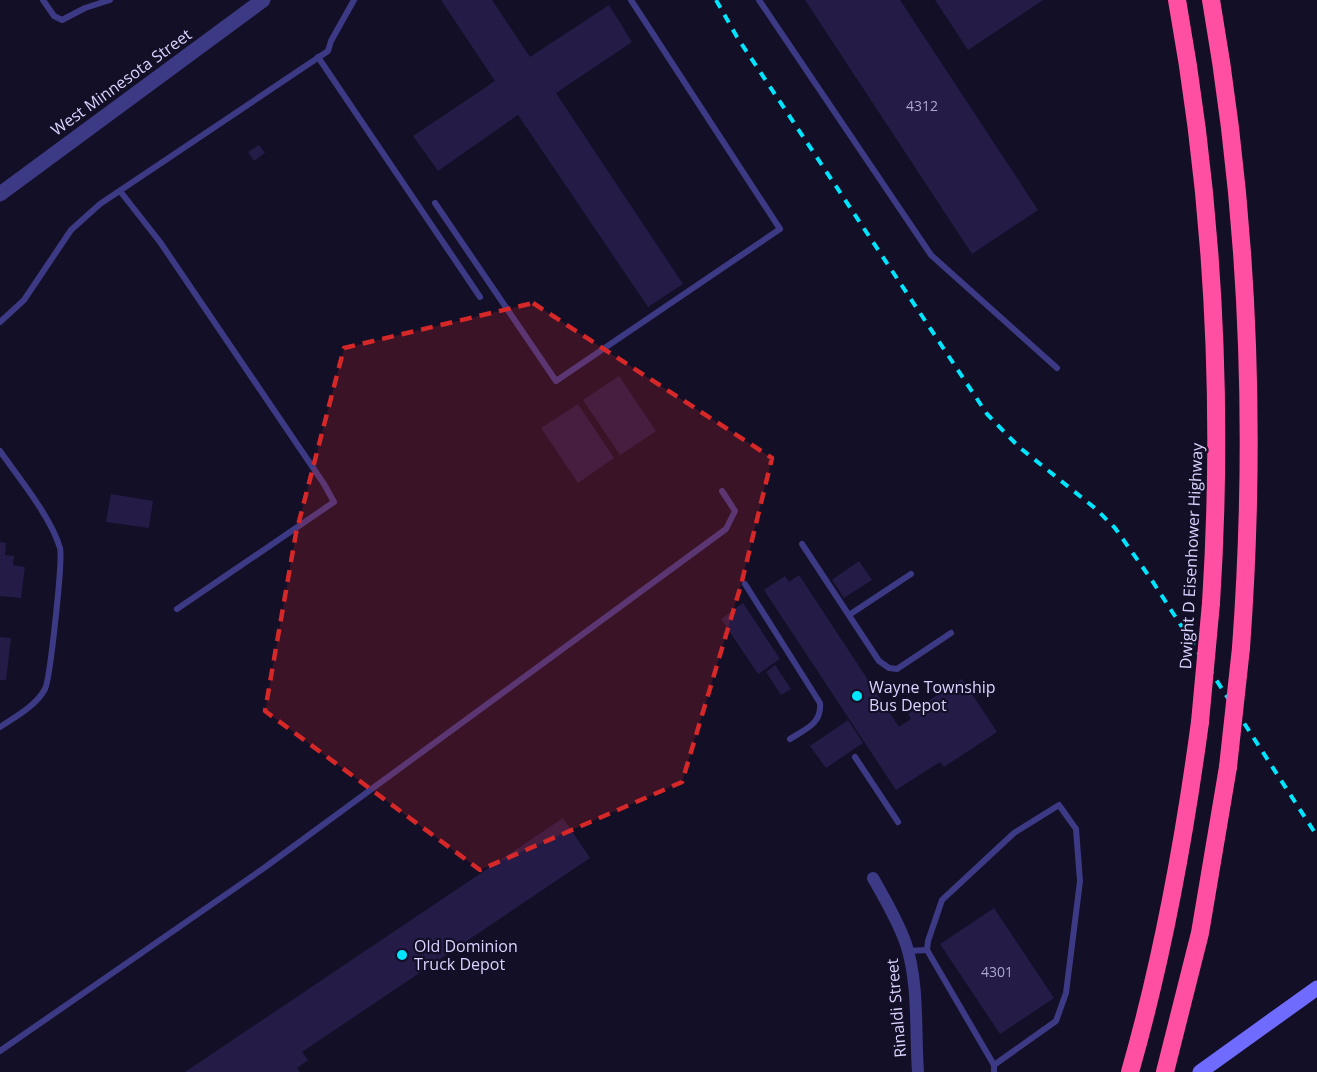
<svg xmlns="http://www.w3.org/2000/svg" width="1317" height="1072" font-family="'Open Sans',sans-serif">
<style>
.building{fill:#241b47}
.lines{fill:none;stroke-linecap:round;stroke-linejoin:round}
.service{stroke:#3d3a85;stroke-width:6}
.minor{stroke:#3d3a85;stroke-width:12}
.tertiary{stroke:#3d3a85;stroke-width:15}
.secondary{stroke:#6f6bff;stroke-width:15}
.motorway{stroke:#ff4fa3;stroke-width:18}
.rail{stroke:#00e5ff;stroke-width:4;stroke-dasharray:9 8;stroke-linecap:butt}
.motorway-bridge{stroke:#ff4fa3;stroke-width:18}
.marked{fill:#d62828;fill-opacity:0.2;stroke:#d62828;stroke-width:4.5;stroke-dasharray:12 8;stroke-linejoin:round}
.poi-dot{fill:#00e5ff;stroke:#130f26;stroke-width:2}
.labels{text-anchor:middle;dominant-baseline:central;stroke-width:4.5;stroke-linejoin:round;paint-order:stroke}
.number-label{font-size:14px;fill:#aca6d1}
.street-label{font-size:16px;fill:#d9d4ff;stroke:#130f26}
.poi-label{font-size:16px;fill:#d9d4ff;stroke:#130f26;text-anchor:start}
</style>
<rect width="100%" height="100%" fill="#130f26"/>
<g class="building">
<path d="M441,0H492L530,57L609,5L632,42L556,93L683,284L648,307L518,115L438,171L413,136L495,81Z"/>
<path d="M805,0H900L1038,210L972,254Z"/>
<path d="M935,0H1043L968,50Z"/>
<path d="M259,145L265,153L254,161L248,152Z"/>
<path d="M619,376L656,431L620,455L583,400Z"/>
<path d="M578,404L614,458L578,483L541,428Z"/>
<path d="M111,494L153,501L149,528L106,522Z"/>
<path d="M0,542L6,543L5,555L14,556L13,565L25,567L21,598L0,596Z"/>
<path d="M859,561L872,580L844,598L832,580Z"/>
<path d="M799,575L899,727L911,719L908,714L962,679L997,732L944,767L940,762L896,790L764,590L785,576L789,582Z"/>
<path d="M743,603L780,659L758,674L721,619Z"/>
<path d="M0,637L11,638L6,680H0Z"/>
<path d="M775,665L791,689L781,695L766,672Z"/>
<path d="M848,720L863,743L826,768L810,746Z"/>
<path d="M563,818L590,858L302,1052L308,1060L297,1068L300,1072H185Z"/>
<path d="M994,908L1054,998L1000,1034L940,944Z"/>
</g>
<g class="lines">
<g class="service">
<path d="M43,0L54,16L62,20L85,8L110,0"/>
<path d="M759,0L931,255L1057,368"/>
<path d="M318,57L480,297"/>
<path d="M120,191L160,242L324,484L334,502L177,609"/>
<path d="M435,203L556,381L780,229L631,0"/>
<path d="M0,322L24,300L71,230L100,204L328,51L331,41L354,0"/>
<path d="M0,451C19,478 51,517 60,548C63,560 50,679 45,689C36,706 15,717 0,727"/>
<path d="M802,544L879,661L889,668L897,669L951,633"/>
<path d="M745,584L820,703C822,724 805,729 790,739"/>
<path d="M849,615L911,574"/>
<path d="M855,757L898,822"/>
<path d="M908,951L927,950"/>
<path d="M0,1051L264,868L726,529L735,511L722,491"/>
<path d="M994,1072V1065L927,950L928,941L942,900L1014,833L1059,805L1076,829L1080,881L1066,993L1056,1021L994,1065"/>
</g>
<path class="minor" d="M873,878C885,899 898,921 906,944C919,984 915,1030 918,1072"/>
<path class="tertiary" d="M0,194L263,0"/>
<path class="secondary" d="M1200,1072L1317,988"/>
<g class="motorway">
<path d="M1177,0C1213,199 1224,401 1211,603"/>
<path d="M1211,0C1249,216 1257,430 1241,648"/>
<path d="M1130,1072C1163,957 1184,841 1200,722"/>
<path d="M1165,1072L1200,933L1228,767"/>
</g>
<path class="rail" d="M716,0L737,37L987,414L1019,447L1096,509L1115,528L1151,579L1317,836"/>
<g class="motorway-bridge">
<path d="M1200,722L1211,603"/>
<path d="M1228,767L1241,648"/>
</g>
</g>
<path class="marked" d="M533,303L772,458L741,585L682,782L480,870L265,711L296,533L344,348Z"/>
<g class="poi-dot">
<circle cx="857" cy="696" r="6"/>
<circle cx="402" cy="955" r="6"/>
</g>
<g class="labels">
<g class="number-label">
<text x="922" y="105">4312</text>
<text x="997" y="971">4301</text>
</g>
<g class="street-label">
<text transform="translate(121 82) rotate(-36)">West Minnesota Street</text>
<text transform="translate(1191 556) rotate(-87)">Dwight D Eisenhower Highway</text>
<text transform="translate(896 1008) rotate(-95)">Rinaldi Street</text>
</g>
<g class="poi-label">
<text x="869" y="687">Wayne Township<tspan x="869" dy="18">Bus Depot</tspan></text>
<text x="414" y="946">Old Dominion<tspan x="414" dy="18">Truck Depot</tspan></text>
</g>
</g>
</svg>
